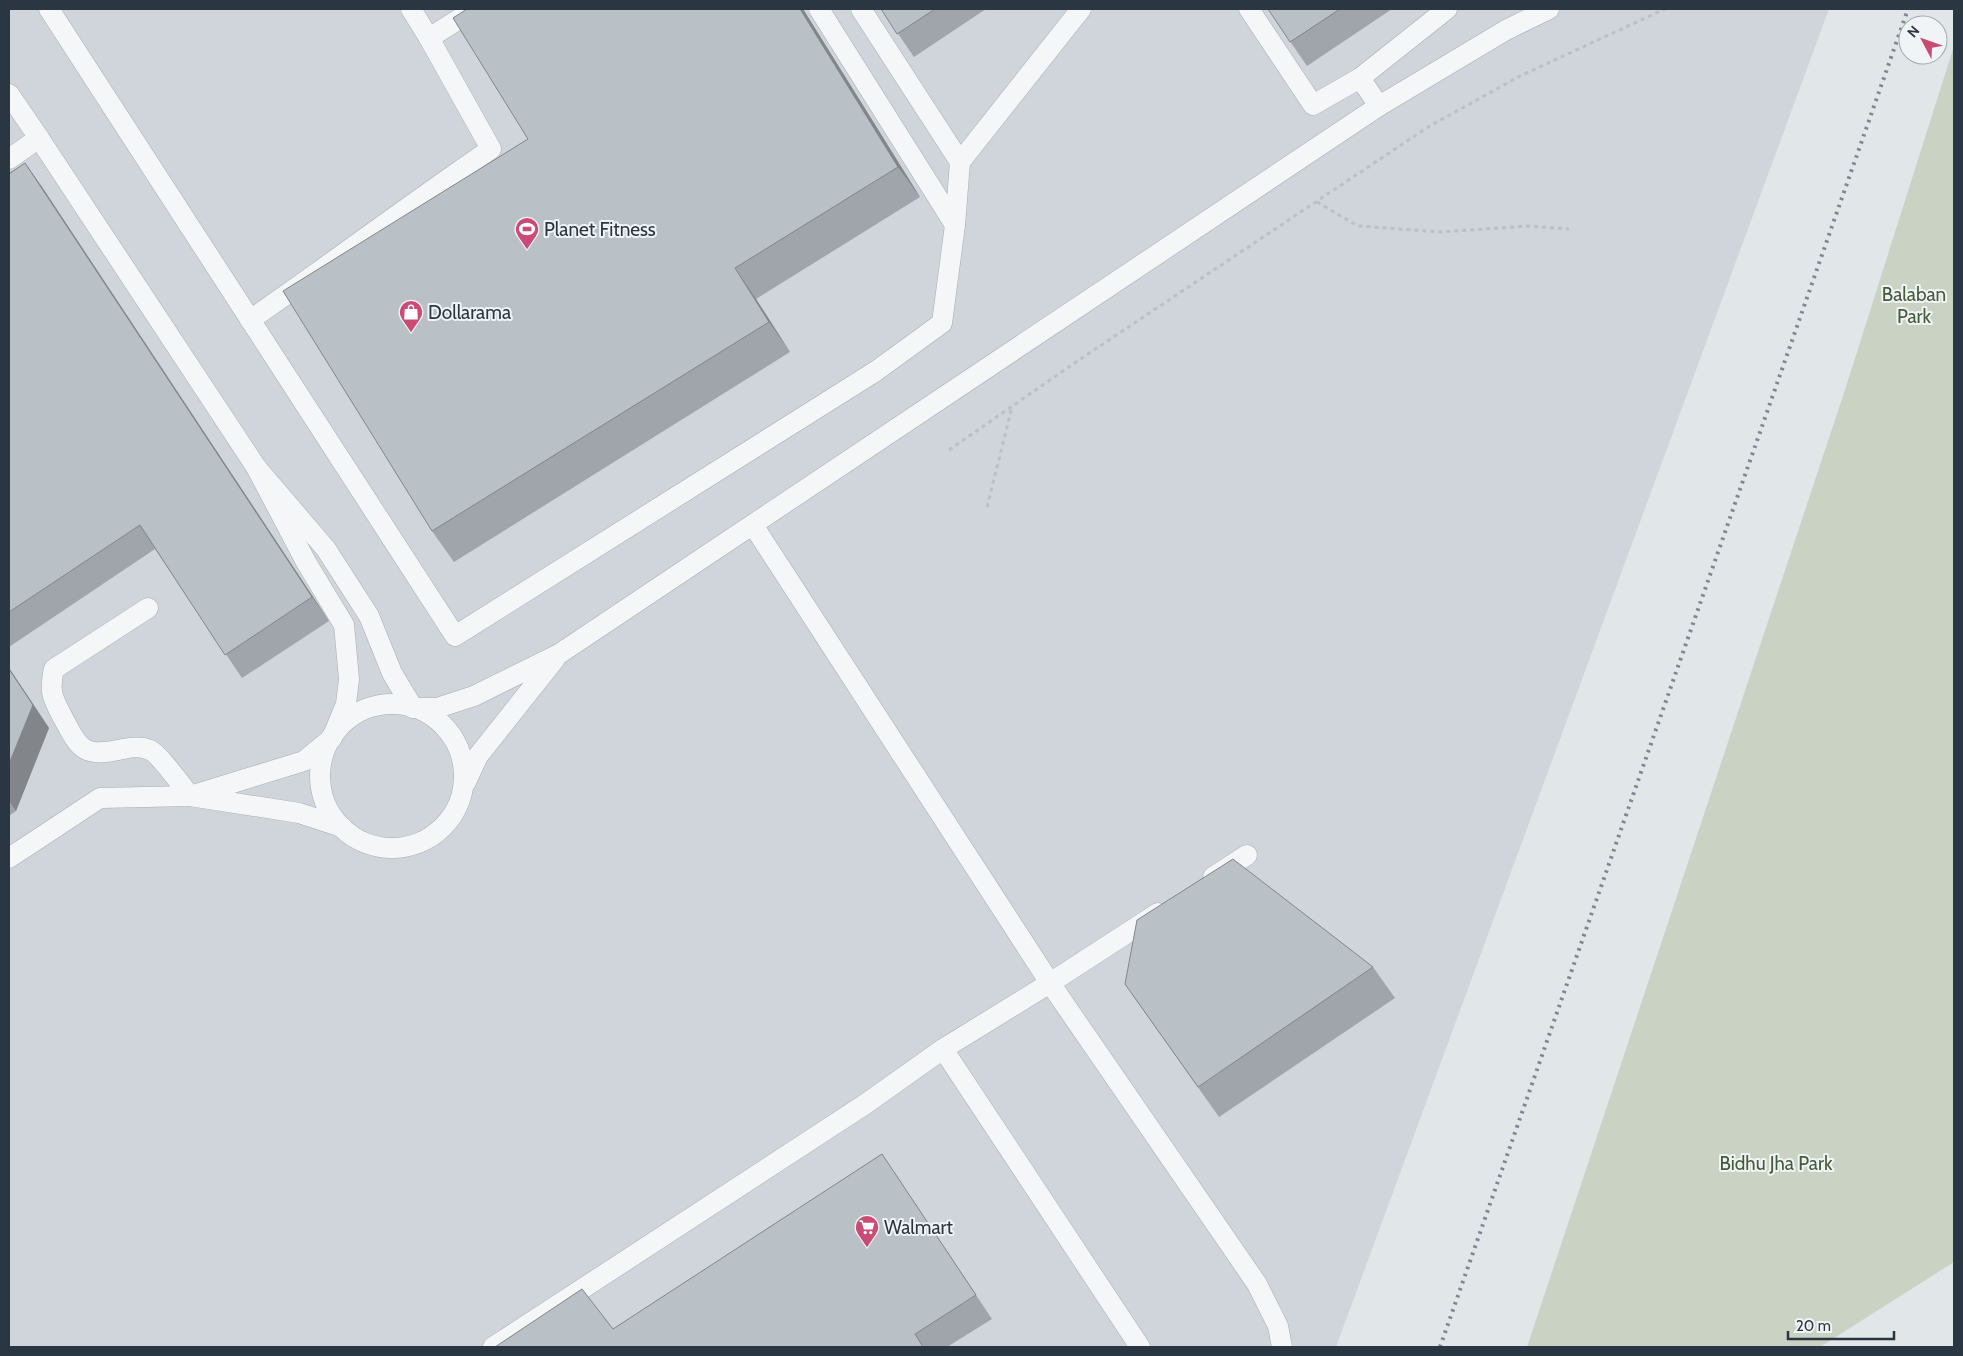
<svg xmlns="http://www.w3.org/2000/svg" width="1963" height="1356" font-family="Cabin,sans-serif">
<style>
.built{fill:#cfd5db}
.green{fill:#cad3c3}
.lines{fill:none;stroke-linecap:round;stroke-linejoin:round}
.lane-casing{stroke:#a6aeb3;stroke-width:21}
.path{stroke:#bbc0c5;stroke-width:3;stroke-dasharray:4 4;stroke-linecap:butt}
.lane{stroke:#f4f6f8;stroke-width:20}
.rail{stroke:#7b8893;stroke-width:4;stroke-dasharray:2.5 5;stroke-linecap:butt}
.wall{fill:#9fa5aa}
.shaded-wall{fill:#82868b}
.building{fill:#b9c0c6;stroke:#82868b}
.labels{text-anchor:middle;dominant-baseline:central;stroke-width:4;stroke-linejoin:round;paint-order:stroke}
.poi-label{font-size:19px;fill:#2a3641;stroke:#f1f4f7;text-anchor:start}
.park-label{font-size:19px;fill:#455c38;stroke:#f1f4f7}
</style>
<rect width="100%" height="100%" fill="#e1e6e9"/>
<path class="built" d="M9,9H1829L1336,1347H9Z"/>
<path class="green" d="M1954,46V1262L1820,1347H1527L1844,393Z"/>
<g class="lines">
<g class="lane-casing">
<g id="lane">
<path d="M49,9L455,636L876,371L942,323L955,225L960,162"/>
<path d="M819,9L955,225"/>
<path d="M861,9L960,162L1081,9"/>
<path d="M1249,9L1313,105L1360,78L1447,9"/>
<path d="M429,38L475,9"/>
<path d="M1360,78L1379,106"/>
<path d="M9,94L39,138L9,159"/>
<path d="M39,138L256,467L306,562L344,625L349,679L346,704L332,738L304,761L190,796"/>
<path d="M250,320C331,264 409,205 491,149L429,38L411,9"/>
<path d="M256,467L326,549L369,616L392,673L413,708H437L474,696L559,654L1379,106L1506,30L1549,9"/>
<path d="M753,525L1050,983L1257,1284L1278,1326L1282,1347"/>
<path d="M148,608L54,669C49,691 52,697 62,716C80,750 83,758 123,749C132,747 141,746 150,750C159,754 182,786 190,796"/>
<circle cx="392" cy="776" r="72"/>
<path d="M466,782L478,756L555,659"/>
<path d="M9,858L100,798L190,796L299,813L342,827"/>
<path d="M1213,877L1247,855"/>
<path d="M943,1049L1140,1347"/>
<path d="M493,1347L864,1105L943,1049L1050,983L1158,913"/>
</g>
</g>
<g class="path">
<path d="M1317,202L1358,226L1441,232L1527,226L1569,229"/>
<path d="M949,450L1073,364L1428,127L1520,76L1665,9"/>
<path d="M987,507L1012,407"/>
</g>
<use href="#lane" class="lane"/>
<path class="rail" d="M1440,1347L1908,9"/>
</g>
<g class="wall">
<path d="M803,9L920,197L756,299L790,352L454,562L432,531L528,139Z"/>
<path d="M881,9H986L914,57Z"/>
<path d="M1268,9H1392L1307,66Z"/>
<path d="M25,163L42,187L329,621L242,678L155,549L9,647V173Z"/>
<path d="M9,668L49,728L16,811L9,816Z"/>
<path d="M1373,967L1395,998L1219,1117L1125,984Z"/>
<path d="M898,1178L992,1319L947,1347H495L613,1329Z"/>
</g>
<g class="shaded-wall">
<path d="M800,9H803L920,197L898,167Z"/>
<path d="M25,163L42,187L329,621L312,597Z"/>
<path d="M735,268L756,299L790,352L769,322Z"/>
<path d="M9,668L49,728L16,811L9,801Z"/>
</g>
<g class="building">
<path d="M467,9H800L898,167L735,268L769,322L432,531L283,291L528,139L453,18Z"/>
<path d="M881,9H935L897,34Z"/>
<path d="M1268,9H1340L1290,42Z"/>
<path d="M25,163L312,597L225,655L140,525L9,612V174Z"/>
<path d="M9,669L33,705L9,764Z"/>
<path d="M1233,859L1373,967L1198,1087L1125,984L1137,920Z"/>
<path d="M882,1154L976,1295L915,1334L923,1347H495L582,1289L613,1329Z"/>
</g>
<defs>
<g id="stadium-pin" transform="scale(1.25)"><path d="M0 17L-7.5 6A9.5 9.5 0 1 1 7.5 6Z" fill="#ca4b73" stroke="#f1f4f7"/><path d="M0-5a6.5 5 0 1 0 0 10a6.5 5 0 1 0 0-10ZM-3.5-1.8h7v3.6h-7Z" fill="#fff"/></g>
<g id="shop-pin" transform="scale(1.25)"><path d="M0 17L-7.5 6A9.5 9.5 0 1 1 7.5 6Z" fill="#ca4b73" stroke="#f1f4f7"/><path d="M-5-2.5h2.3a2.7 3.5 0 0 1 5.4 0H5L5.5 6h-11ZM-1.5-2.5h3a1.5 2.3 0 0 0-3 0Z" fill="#fff"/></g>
<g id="supermarket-pin" transform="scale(1.25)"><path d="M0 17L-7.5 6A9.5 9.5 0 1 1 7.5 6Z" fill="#ca4b73" stroke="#f1f4f7"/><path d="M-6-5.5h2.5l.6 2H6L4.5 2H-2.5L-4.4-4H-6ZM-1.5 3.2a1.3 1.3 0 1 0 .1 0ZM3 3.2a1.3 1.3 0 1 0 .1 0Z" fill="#fff"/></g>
</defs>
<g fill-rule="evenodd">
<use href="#stadium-pin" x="527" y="229"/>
<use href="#shop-pin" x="411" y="312"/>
<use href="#supermarket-pin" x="867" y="1227"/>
</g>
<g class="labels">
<g class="poi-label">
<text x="544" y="229">Planet Fitness</text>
<text x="428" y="312">Dollarama</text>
<text x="884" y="1227">Walmart</text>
</g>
<g class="park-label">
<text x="1914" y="294">Balaban<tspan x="1914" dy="22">Park</tspan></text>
<text x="1776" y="1163">Bidhu Jha Park</text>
</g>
</g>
<rect width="1963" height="1356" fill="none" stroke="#2a3641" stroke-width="20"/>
<g transform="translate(1923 40) rotate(311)"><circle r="24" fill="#f1f4f7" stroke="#a1a8ae"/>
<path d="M0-4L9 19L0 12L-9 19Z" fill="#ca4b73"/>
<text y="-8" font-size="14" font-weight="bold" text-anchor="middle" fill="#2a3641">N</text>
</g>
<path d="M1788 1331v8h106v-8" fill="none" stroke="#2a3641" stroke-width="2.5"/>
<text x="1796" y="1331" font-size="15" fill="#2a3641" stroke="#f1f4f7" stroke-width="4" paint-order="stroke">20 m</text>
</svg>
